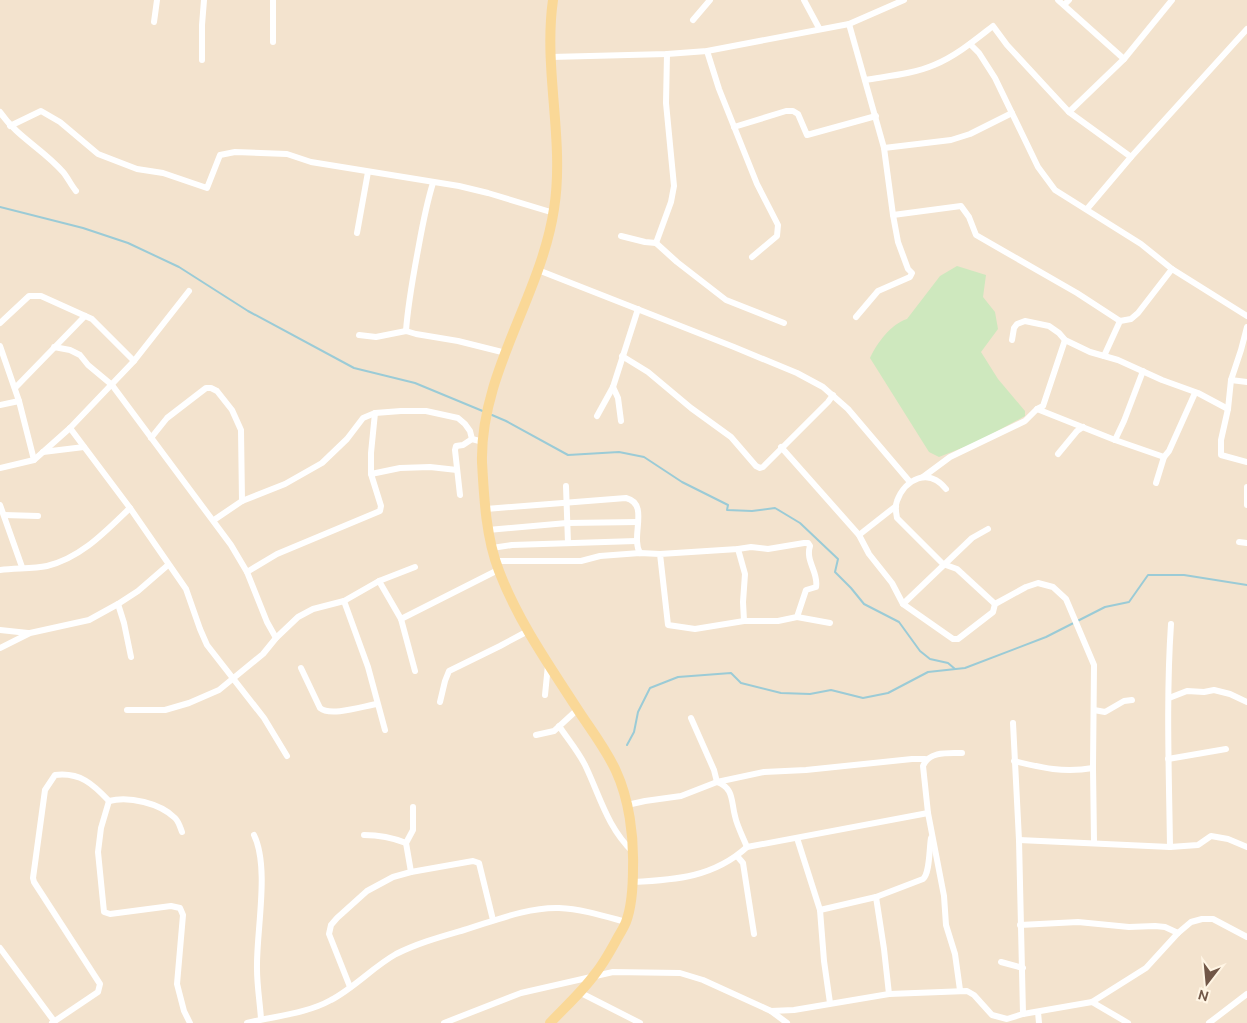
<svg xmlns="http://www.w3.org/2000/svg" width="1247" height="1023" font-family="Ubuntu,sans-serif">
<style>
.residential{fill:#f3e3ce}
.green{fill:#cee8be}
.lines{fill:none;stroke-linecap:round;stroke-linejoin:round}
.stream{stroke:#9bcbd6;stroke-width:2}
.street{stroke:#fff;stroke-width:6}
.primary{stroke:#fad897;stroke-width:10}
</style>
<rect width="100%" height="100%" fill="#fcf1df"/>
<rect class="residential" x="0" y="0" width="1247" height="1023"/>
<path class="green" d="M957,266L986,275L983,297L995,312L998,329L981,352L998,379L1025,411V416L977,442L939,457L929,452L870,358C877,343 891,324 907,319L940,276Z"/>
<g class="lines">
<g class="stream">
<path d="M0,207L83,228L128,243L179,267L248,311L354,368L415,383L485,412"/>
<path d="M492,415L506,421L568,455L619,452L644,457L682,482L728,505L727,510L752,511L775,508L800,523L838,559L835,572L851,588L864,604L899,622L920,651L930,659L948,663L955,669"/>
<path d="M627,745L634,732L638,712L650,688L678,677L731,673L741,683L781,693L810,694L831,690L863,698L888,693L928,672L965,668L1046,637L1105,607L1129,602L1148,575H1184L1247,585"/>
</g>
<g class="street">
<path d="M273,0V42"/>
<path d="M804,0L819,28"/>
<path d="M1058,0L1124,59"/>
<path d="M1064,5L1069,0"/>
<path d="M693,20L710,0"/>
<path d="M154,22L157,0"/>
<path d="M849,24L884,148L893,215L898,242L908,269L912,273L910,277L878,291L856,317"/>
<path d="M970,44L979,53L995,78L1038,167L1055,190L1141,244L1172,269L1247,316"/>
<path d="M707,51L719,89L757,184L778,225L777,236L752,257"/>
<path d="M551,57L667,54L707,51L849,24L904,0"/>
<path d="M202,60V25L204,0"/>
<path d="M865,80C888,76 913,74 934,65C956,56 975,40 993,26L1007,45L1069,112L1131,157"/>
<path d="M0,112C17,137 43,149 63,172C68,178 71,185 76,191"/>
<path d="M1069,112L1124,59L1172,0"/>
<path d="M10,126L41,111L60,122L98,154L137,169L163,173L207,188L220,155L235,152L287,154L311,162L459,186L488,193L554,213"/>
<path d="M734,127L786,111H793L798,114L807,135L876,116"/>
<path d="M884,148L951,140L970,134L1012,113"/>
<path d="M1087,209L1131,157L1247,29"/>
<path d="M893,215L961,206L969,217L976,235L1077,293L1120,321L1131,319L1138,313L1172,269"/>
<path d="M357,233L368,172"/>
<path d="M621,236L645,242L656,243L677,262L726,300L784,323"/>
<path d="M656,243L671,202L674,186L666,103L667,54"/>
<path d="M538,270L734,347L797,373L823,387L848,409L910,482"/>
<path d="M0,323L29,296H41L92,319L134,361"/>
<path d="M1247,327L1241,350L1231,380L1228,409L1221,440V455L1247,462"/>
<path d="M406,331C408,303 413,277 418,250C422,228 426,205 433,183"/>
<path d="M359,335L376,337L406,331L416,334L458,341L506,353"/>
<path d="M1012,340L1014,328L1017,324L1025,321L1049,326L1059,333L1065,340L1090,352L1118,360L1162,380L1198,393L1228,409"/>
<path d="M0,346L19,401L34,460"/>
<path d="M54,347L70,350L80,355L88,365L112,385L231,545L247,572L267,622L276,638"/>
<path d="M622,356L648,372L691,408L731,437L756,466L760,468L763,467L828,402L833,395"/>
<path d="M1104,356L1120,321"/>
<path d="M1231,380L1247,382"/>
<path d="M613,387L618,398L621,421"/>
<path d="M15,388L85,316"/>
<path d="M0,405L19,401"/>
<path d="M1037,409L1115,440L1164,457"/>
<path d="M597,416L613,387L638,309"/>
<path d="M70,428L130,508L186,589L200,629L207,645L264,718L287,756"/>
<path d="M151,438L167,418L206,388H211L217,391L232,410L241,430L242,501"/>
<path d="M1115,440L1124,421L1143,371"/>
<path d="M781,447L859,535L869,554L892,583L903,604L953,639H958L993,612L995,604L1026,587L1038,583L1053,587L1066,599L1094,665L1093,768L1094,842"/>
<path d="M43,452L84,447"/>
<path d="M1058,454L1077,431L1083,427"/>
<path d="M0,468L34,460L70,428L134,361L189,291"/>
<path d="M371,474L400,468L430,467L457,470"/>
<path d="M923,477L950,457L1025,421L1037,409L1043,406L1065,340"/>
<path d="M1156,483L1164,457L1169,451L1195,393"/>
<path d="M566,486L568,543"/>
<path d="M946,489C929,467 905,479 897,501C895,506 896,513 897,518L943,564L957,569L995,604"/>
<path d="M460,495L455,450L456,446L463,445L472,439"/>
<path d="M0,505L22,567"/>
<path d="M1247,505V487"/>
<path d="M486,509L626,498C650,504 630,536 640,553"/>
<path d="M4,515L38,516"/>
<path d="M214,520L242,501L285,484L322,463L347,439L363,418L375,413L401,411H426L458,418L465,424L470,431L472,439L483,442"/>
<path d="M488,530L567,523L638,522"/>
<path d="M859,535L896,506"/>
<path d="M1239,542L1247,543"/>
<path d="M492,548L512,545L636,541"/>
<path d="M738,549L745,574L743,602L744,621"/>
<path d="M495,561H581L600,556L640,553L660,554L738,549L751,547L768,549L804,543H808L810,546C805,561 819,573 816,587L806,590L797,617L778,621H744L695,629L668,625L660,554"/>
<path d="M0,570C15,568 33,569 47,566C81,558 106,531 130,508"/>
<path d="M247,572L277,554L380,511L381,506L371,474V453L375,413"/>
<path d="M379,581L401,619"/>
<path d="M344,601L368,667L385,730"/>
<path d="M118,604L124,623L131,657"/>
<path d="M903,604L972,538L988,529"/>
<path d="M797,617L830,623"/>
<path d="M0,630L28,633"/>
<path d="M0,648L30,633L89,620L118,604L138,591L168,565"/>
<path d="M301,668L320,708C330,717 364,706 377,704"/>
<path d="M415,671L401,619L498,570"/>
<path d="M545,695L548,665"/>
<path d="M1169,698L1187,691L1204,692L1214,690L1230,694L1247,702"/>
<path d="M440,702L445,681L449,671L500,646L528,631"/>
<path d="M127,710H165L189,703L219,690L263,654L276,638L298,617L313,609L344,601L379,581L415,567"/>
<path d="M1094,710L1105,712L1124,701L1132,700"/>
<path d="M691,718L714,770L717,782C734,788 731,801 735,816C737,826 743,837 747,847"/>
<path d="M1013,723L1019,840L1023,1014"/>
<path d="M559,726C567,738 578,751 585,765C600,796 607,827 633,852"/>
<path d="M536,735L554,731L578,709"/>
<path d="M1168,759L1226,749"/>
<path d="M1014,761C1042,768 1064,773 1093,768"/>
<path d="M109,801L101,828L98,852L104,912L110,914L171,906L180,908L183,915L177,984L184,1011L190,1023"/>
<path d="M109,801C129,796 160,803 175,818C179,822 180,827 182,832"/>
<path d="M627,805L645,801L681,796L717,782L764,772L806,770L912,759H925"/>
<path d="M254,835C270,868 256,932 257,969C257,986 260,1003 261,1019"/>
<path d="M364,835C379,835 391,837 406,843"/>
<path d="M797,838L820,910L824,961L830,1003"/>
<path d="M1019,840L1170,847L1198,845L1211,836L1228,839L1247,847"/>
<path d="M1170,847C1169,773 1166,698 1171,624"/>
<path d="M737,856L743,863L754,934"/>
<path d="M411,872L406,843L413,830V807"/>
<path d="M633,882C676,880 714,877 747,847L928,813"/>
<path d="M876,897L884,949L889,994"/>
<path d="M820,910L876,897L923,879C930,873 929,849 931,838"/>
<path d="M1020,925L1078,922L1129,927L1155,926L1165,927L1178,933"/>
<path d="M0,948L54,1021"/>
<path d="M1001,962L1023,968"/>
<path d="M350,987L329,934L331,925L337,918L367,891L393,877L411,872L473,861L479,863L493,920"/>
<path d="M960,990L955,954L946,925L944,896L928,813L923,766C929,751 948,753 962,753"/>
<path d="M579,992L640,1023"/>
<path d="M1092,1002L1128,1023"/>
<path d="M771,1011L787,1023"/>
<path d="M1038,1012L1039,1023"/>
<path d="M52,1023L98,992L100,984L34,882L33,878L45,790L55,775C80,772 93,784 109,801"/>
<path d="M247,1023C274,1016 306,1014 331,1000C354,988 373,967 396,954C418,943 440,937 464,930C494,921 527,907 559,908C582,909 604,916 626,922"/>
<path d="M444,1023L521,993L613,972L680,973L703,980L771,1011L794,1010L889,994L967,991L974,995L992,1015L1007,1019L1023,1014L1092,1002L1146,968L1178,933L1191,922L1202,919H1213L1247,937"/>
<path d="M1209,1023L1247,994"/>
</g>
<path class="primary" d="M550,1023C565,1007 582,992 595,974C604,963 611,950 618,937C621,932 624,927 626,922C632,906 633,885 633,868C634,836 629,799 616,771C606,749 591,730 578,710C549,665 518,621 499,571C486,538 484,498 482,462C480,373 541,296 554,209C565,140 543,69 553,0"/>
</g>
<g transform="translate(1207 983) rotate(196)" stroke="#fff5e4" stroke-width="4" paint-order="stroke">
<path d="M0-4L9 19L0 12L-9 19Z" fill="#715747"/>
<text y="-8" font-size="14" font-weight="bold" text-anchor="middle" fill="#715747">N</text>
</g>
</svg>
